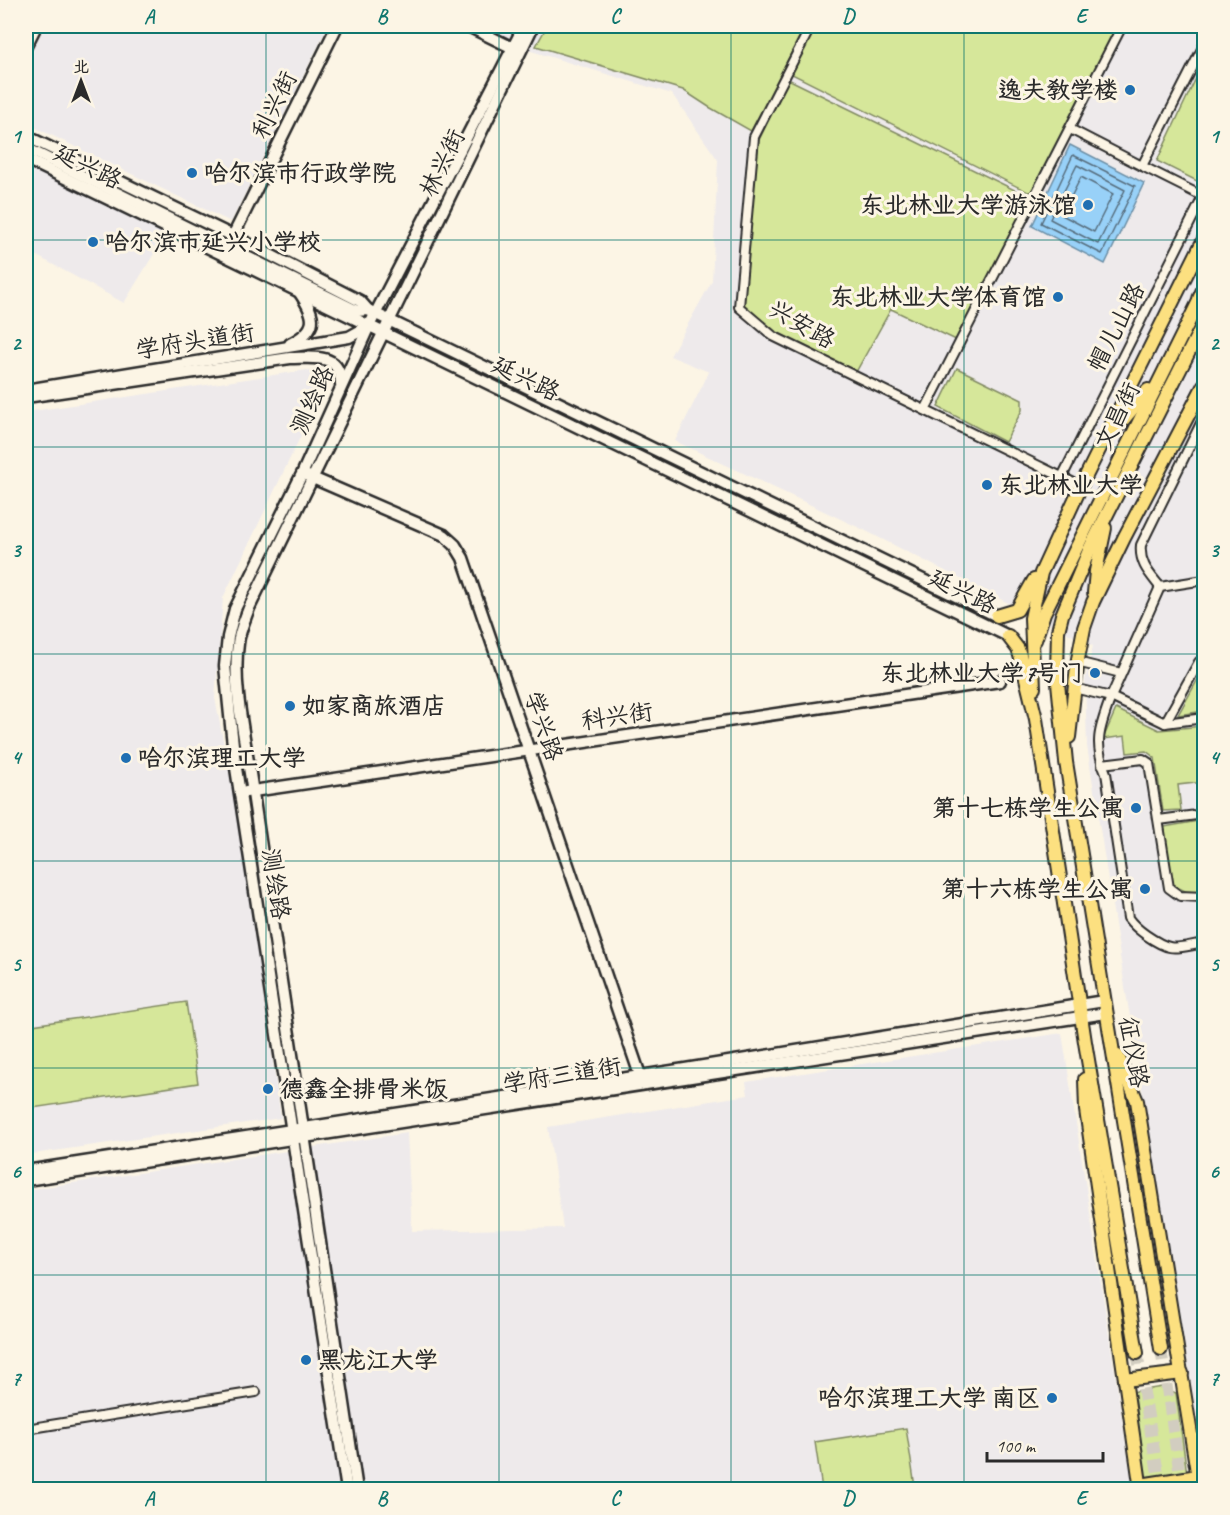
<svg xmlns="http://www.w3.org/2000/svg" width="1230" height="1515" font-family="Caveat,'LXGW WenKai TC',sans-serif">
<style>
.built{fill:#eeeaeb}
.green{fill:#d6e79a;stroke:#808962;stroke-width:1.5}
.water{fill:#98d1f8;stroke:#6c8fa6;stroke-width:1.5}
.lines{fill:none;stroke-linecap:round;stroke-linejoin:round}
.shore{stroke:#576d7d;stroke-width:1.5}
.primary-tunnel{stroke:#d2cdc0;stroke-width:12;stroke-dasharray:12 6;stroke-linecap:butt}
.street-casing{stroke:#2b2b2b;stroke-width:12}
.secondary-casing{stroke:#2b2b2b;stroke-width:15}
.primary-casing{stroke:#2b2b2b;stroke-width:16}
.highway-casing{stroke:#2b2b2b;stroke-width:18}
.street{stroke:#fcf5e5;stroke-width:8}
.secondary{stroke:#fcf5e5;stroke-width:10}
.primary{stroke:#fce080;stroke-width:12}
.highway{stroke:#fce080;stroke-width:14}
.grid{fill:none;stroke:#0f766e;stroke-width:1.5;stroke-opacity:0.55}
.poi-dot{fill:#1f6fb2;stroke:#fcf5e5;stroke-width:2}
.labels{text-anchor:middle;dominant-baseline:central;stroke-width:6;stroke-linejoin:round;paint-order:stroke}
.poi-label{font-size:24px;font-weight:bold;fill:#2b2b2b;stroke:#fcf5e5;text-anchor:end}
.street-label{font-size:24px;fill:#2b2b2b;stroke:#fcf5e5}
.neatline{fill:none;stroke:#0f766e;stroke-width:2}
.grid-label{font-size:20px;text-anchor:middle;font-weight:bold;fill:#0f766e}
</style>
<rect width="100%" height="100%" fill="#fcf5e5"/>
<filter id="ink" filterUnits="userSpaceOnUse"><feTurbulence type="fractalNoise" baseFrequency=".0167" numOctaves="2"/><feDisplacementMap in="SourceGraphic" scale="12" xChannelSelector="R" yChannelSelector="G"/><feConvolveMatrix kernelMatrix="1 2 1 2 8 2 1 2 1" color-interpolation-filters="sRGB"/></filter>
<g filter="url(#ink)">
<g class="built">
<path d="M44,26H328L231,222L26,123V62Z"/>
<path d="M483,26H518L511,39Z"/>
<path d="M541,26H1204V1460L1124,981L1087,746L1085,680L1093,646L864,530L675,441L709,372L670,356L712,281L718,160L672,94L528,50Z"/>
<path d="M26,166L166,234L124,303L26,250Z"/>
<path d="M307,370L329,377L223,598L215,698L238,819L281,1118L26,1155V412Z"/>
<path d="M1062,1033L1133,1489L26,1490V1190L407,1133L412,1231L563,1228L548,1127L748,1095L746,1082Z"/>
</g>
<g class="green">
<path d="M547,26H805L751,131L709,107L683,90L536,46Z"/>
<path d="M814,26H1118L1034,195L790,73Z"/>
<path d="M1204,61V179L1203,182H1199L1157,161Z"/>
<path d="M788,79L1031,198L956,340L891,309L856,372L776,333L742,305L759,140Z"/>
<path d="M957,368L1022,400V410L1005,442L938,407Z"/>
<path d="M1202,672H1204V711L1178,715Z"/>
<path d="M1116,709L1159,730L1204,726V782L1178,785L1181,810L1163,811L1155,758L1146,751L1127,753L1125,736L1103,739Z"/>
<path d="M1204,820V892L1191,894L1173,885L1164,827Z"/>
<path d="M186,1002L198,1083L26,1109V1026Z"/>
<path d="M1162,1387L1176,1393L1187,1474L1144,1479L1131,1392Z"/>
<path d="M906,1428L915,1487L902,1490L822,1489L815,1442Z"/>
</g>
<path class="water" d="M1070,145L1144,183L1105,264L1032,226Z"/>
<g class="lines">
<g class="shore">
<path d="M1073,155L1135,186L1102,254L1041,223Z"/>
<path d="M1077,165L1125,190L1098,244L1050,219Z"/>
<path d="M1081,177L1113,194L1094,232L1062,215Z"/>
</g>
<g class="primary-tunnel">
<path d="M1161,1349L1182,1488"/>
<path d="M1137,1353L1161,1490"/>
</g>
<g class="street-casing">
<g id="street">
<path d="M811,26L754,137L739,307L773,336L1080,486"/>
<path d="M1070,129L1142,166"/>
<path d="M1204,197L1142,166L1204,45"/>
<path d="M925,410L1122,26"/>
<path d="M1062,477L1204,195"/>
<path d="M1204,580L1160,587L1111,697L1165,723L1204,718"/>
<path d="M1160,587C1149,573 1139,563 1141,545L1204,417"/>
<path d="M1077,662L1121,673"/>
<path d="M1074,688L1111,697C1100,727 1093,743 1106,773L1128,918C1133,925 1139,930 1146,935C1172,953 1175,948 1204,943"/>
<path d="M1165,723L1199,662L1204,657"/>
<path d="M1102,764L1143,759L1149,763L1169,888L1180,896L1204,897"/>
<path d="M1159,820L1204,814"/>
<path d="M26,1429L256,1392"/>
</g>
</g>
<g class="secondary-casing">
<g id="secondary">
<path d="M468,26L513,48"/>
<path d="M26,46L36,26"/>
<path d="M26,136L233,236L360,301L368,310L997,616"/>
<path d="M26,148L357,311L368,310"/>
<path d="M26,159L1008,636"/>
<path d="M233,236L337,26"/>
<path d="M290,344C319,329 316,317 300,293"/>
<path d="M26,390L349,337L369,326"/>
<path d="M26,397L290,358C314,358 340,352 341,384"/>
<path d="M308,476L444,535L455,545L463,558L642,1081"/>
<path d="M246,792L1000,681"/>
<path d="M26,1171L685,1069L1104,1001"/>
<path d="M26,1180L1106,1013"/>
<path d="M347,1490L234,755L225,666L228,637L235,609L302,474L369,326L524,26"/>
<path d="M357,1490L251,780C245,739 232,684 238,644C239,632 245,619 249,608L533,26"/>
</g>
</g>
<g class="primary-casing">
<g id="primary">
<path d="M1115,430L1148,390"/>
<path d="M1094,593L1096,571L1105,528"/>
<path d="M997,616L1017,610L1034,580"/>
<path d="M1008,636L1018,649L1022,662L1036,719L1085,1042L1137,1353"/>
<path d="M1035,640L1044,613L1200,299"/>
<path d="M1034,688L1031,618L1041,573L1082,484L1204,239"/>
<path d="M1069,737L1078,659L1084,628L1093,602L1124,538L1204,385"/>
<path d="M1118,1056L1137,1101L1200,1490"/>
<path d="M1085,1079L1086,1110L1141,1490"/>
<path d="M1161,1349L1066,762L1057,673L1058,631L1062,615L1090,548L1204,322"/>
<path d="M1125,1380L1182,1373"/>
<path d="M1140,1485L1198,1476"/>
<path d="M1183,1489V1490"/>
</g>
</g>
<g class="highway-casing">
<path id="highway" d="M1200,299L1204,290"/>
</g>
<use href="#street" class="street"/>
<use href="#secondary" class="secondary"/>
<use href="#primary" class="primary"/>
<use href="#highway" class="highway"/>
</g>
</g>
<path class="grid" d="M266,26V1490M499,26V1490M731,26V1490M964,26V1490M26,240H1204M26,447H1204M26,654H1204M26,861H1204M26,1068H1204M26,1275H1204"/>
<g class="poi-dot">
<circle cx="1130" cy="90" r="6"/>
<circle cx="192" cy="173" r="6"/>
<circle cx="1088" cy="205" r="6"/>
<circle cx="93" cy="242" r="6"/>
<circle cx="1058" cy="297" r="6"/>
<circle cx="987" cy="485" r="6"/>
<circle cx="1095" cy="673" r="6"/>
<circle cx="290" cy="706" r="6"/>
<circle cx="126" cy="758" r="6"/>
<circle cx="1136" cy="808" r="6"/>
<circle cx="1145" cy="889" r="6"/>
<circle cx="268" cy="1089" r="6"/>
<circle cx="306" cy="1360" r="6"/>
<circle cx="1052" cy="1398" r="6"/>
</g>
<g class="labels">
<g class="poi-label">
<text x="1118" y="90">逸夫教学楼</text>
<text x="204" y="173" text-anchor="start">哈尔滨市行政学院</text>
<text x="1076" y="205">东北林业大学游泳馆</text>
<text x="105" y="242" text-anchor="start">哈尔滨市延兴小学校</text>
<text x="1046" y="297">东北林业大学体育馆</text>
<text x="999" y="485" text-anchor="start">东北林业大学</text>
<text x="1083" y="673">东北林业大学7号门</text>
<text x="302" y="706" text-anchor="start">如家商旅酒店</text>
<text x="138" y="758" text-anchor="start">哈尔滨理工大学</text>
<text x="1124" y="808">第十七栋学生公寓</text>
<text x="1133" y="889">第十六栋学生公寓</text>
<text x="280" y="1089" text-anchor="start">德鑫全排骨米饭</text>
<text x="318" y="1360" text-anchor="start">黑龙江大学</text>
<text x="1040" y="1398">哈尔滨理工大学 南区</text>
</g>
<g class="street-label">
<text transform="translate(274 105) rotate(-64)">利兴街</text>
<text transform="translate(442 163) rotate(-64)">林兴街</text>
<text transform="translate(88 166) rotate(26)">延兴路</text>
<text transform="translate(802 324) rotate(30)">兴安路</text>
<text transform="translate(1116 327) rotate(-63)">帽儿山路</text>
<text transform="translate(195 341) rotate(-9)">学府头道街</text>
<text transform="translate(526 378) rotate(26)">延兴路</text>
<text transform="translate(312 400) rotate(-66)">测绘路</text>
<text transform="translate(1117 416) rotate(-64)">文昌街</text>
<text transform="translate(963 591) rotate(26)">延兴路</text>
<text transform="translate(617 716) rotate(-8)">科兴街</text>
<text transform="translate(544 726) rotate(71)">学兴路</text>
<text transform="translate(276 884) rotate(81)">测绘路</text>
<text transform="translate(1134 1052) rotate(80)">征仪路</text>
<text transform="translate(562 1075) rotate(-9)">学府三道街</text>
</g>
</g>
<rect width="1230" height="1515" fill="none" stroke="#fcf5e5" stroke-width="66"/>
<g transform="translate(81 81)" stroke="#fcf5e5" stroke-width="4.5" paint-order="stroke">
<path d="M0-4.5L10 22L0 15L-10 22Z" fill="#2b2b2b"/>
<text y="-9" font-size="16" font-weight="bold" text-anchor="middle" fill="#2b2b2b">北</text>
</g>
<path d="M987 1452v9h116v-9" fill="none" stroke="#2b2b2b" stroke-width="3"/>
<text x="996" y="1452" font-size="18" fill="#2b2b2b" stroke="#fcf5e5" stroke-width="4.5" paint-order="stroke">100 m</text>
<rect x="33" y="33" width="1164" height="1449" class="neatline"/>
<g class="grid-label">
<text x="149" y="23">A</text>
<text x="382" y="23">B</text>
<text x="615" y="23">C</text>
<text x="848" y="23">D</text>
<text x="1081" y="23">E</text>
<text x="16" y="143">1</text>
<text x="1214" y="143">1</text>
<text x="16" y="350">2</text>
<text x="1214" y="350">2</text>
<text x="16" y="557">3</text>
<text x="1214" y="557">3</text>
<text x="16" y="764">4</text>
<text x="1214" y="764">4</text>
<text x="16" y="971">5</text>
<text x="1214" y="971">5</text>
<text x="16" y="1178">6</text>
<text x="1214" y="1178">6</text>
<text x="16" y="1385">7</text>
<text x="1214" y="1385">7</text>
<text x="149" y="1505">A</text>
<text x="382" y="1505">B</text>
<text x="615" y="1505">C</text>
<text x="848" y="1505">D</text>
<text x="1081" y="1505">E</text>
</g>
</svg>
